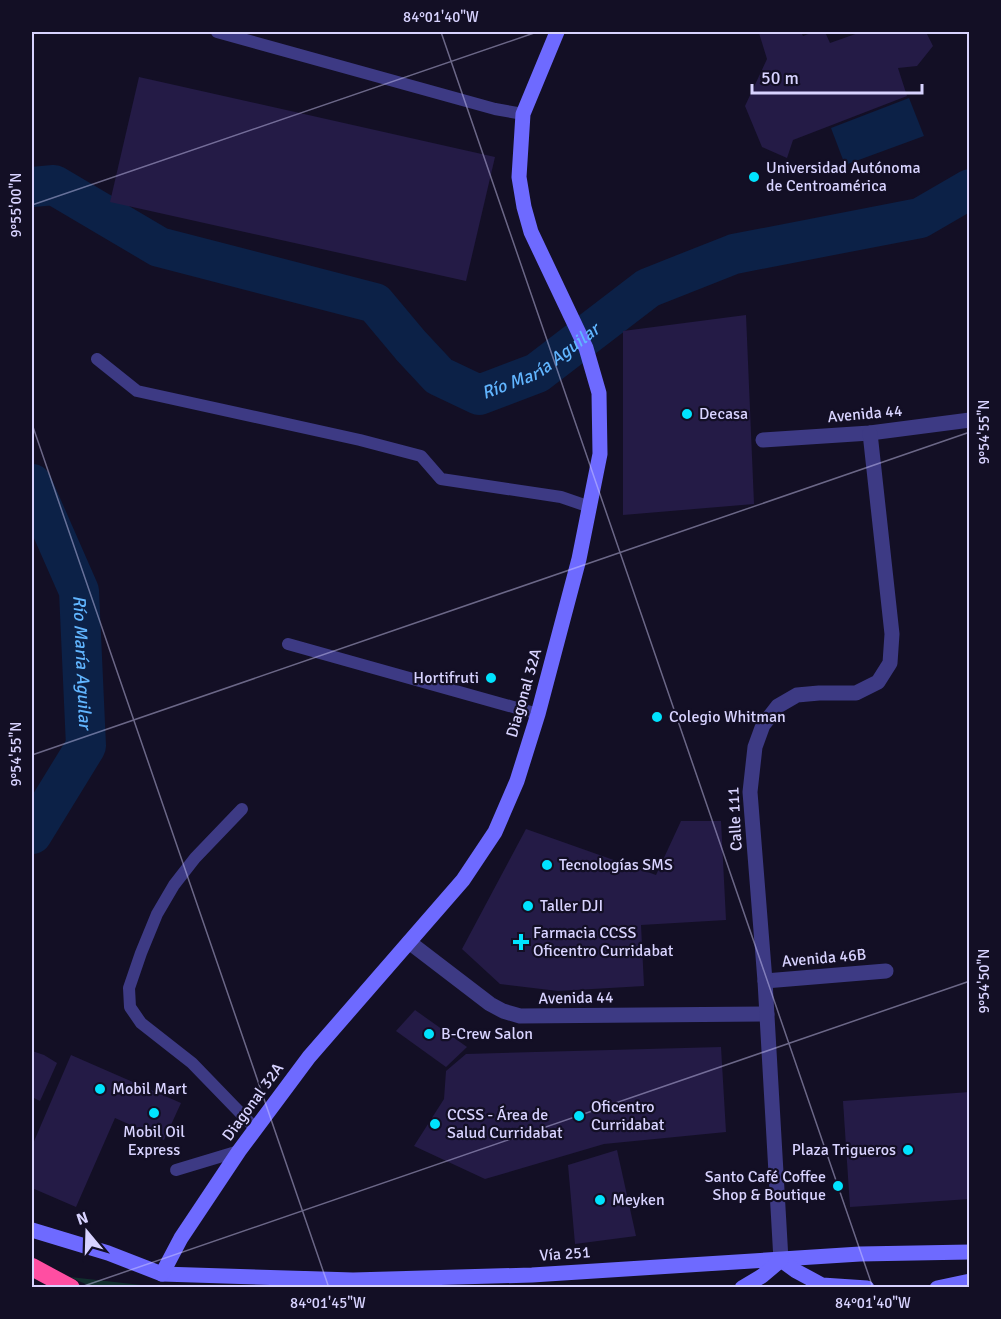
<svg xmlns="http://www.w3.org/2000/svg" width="1001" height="1319" font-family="Signika,sans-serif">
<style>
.green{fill:#122f2e}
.water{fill:#0c2147}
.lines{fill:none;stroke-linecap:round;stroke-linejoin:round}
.river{stroke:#0c2147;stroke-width:40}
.building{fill:#241b46}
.lane{stroke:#3d3a84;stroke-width:12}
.street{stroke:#3d3a84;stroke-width:15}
.secondary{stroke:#6e6aff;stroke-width:15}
.highway{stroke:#ff4ea2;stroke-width:18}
.ticks{fill:none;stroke:#d8d3ff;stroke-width:1.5;stroke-opacity:0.45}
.poi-dot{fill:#00e3fe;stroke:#130f25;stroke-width:2}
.labels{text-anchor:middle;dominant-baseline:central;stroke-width:4.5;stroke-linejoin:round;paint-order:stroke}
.poi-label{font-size:16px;fill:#d8d3ff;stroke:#130f25;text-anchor:start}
.street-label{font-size:16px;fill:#d8d3ff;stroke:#130f25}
.water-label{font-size:18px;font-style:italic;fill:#61b5ff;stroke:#130f25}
.neatline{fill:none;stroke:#d8d3ff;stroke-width:2}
.ticks-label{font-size:15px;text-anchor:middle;fill:#d8d3ff}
</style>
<rect width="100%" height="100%" fill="#130f25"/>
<path class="green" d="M70,1277L159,1287H92Z"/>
<path class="water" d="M909,98L924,136L845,165L831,128Z"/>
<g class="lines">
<g class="river">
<path id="s1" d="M32,187L54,185L159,247L375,303L411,346L439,376L479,395L537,373L648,288L734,254L920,218L970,189"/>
<path id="s2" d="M32,484L79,591L86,746L32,834"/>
</g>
</g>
<g class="building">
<path d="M762,32H801L803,36L814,32H825L830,43L861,32H926L933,46L917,66L898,68L907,96L793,140L787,158L762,147L745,106L767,59L759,33Z"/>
<path d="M139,77L495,157L466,281L110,202Z"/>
<path d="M746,315L754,504L623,515V331Z"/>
<path d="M681,821H721L726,920L641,925L644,986L558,991L500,984L462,949L526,829L656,875Z"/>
<path d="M415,1010L467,1047L446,1067L396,1031Z"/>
<path d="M721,1047L726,1132L604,1144L485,1179L414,1146L444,1099L446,1071L466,1054Z"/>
<path d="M32,1051L44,1055L57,1063L40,1101L32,1097Z"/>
<path d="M71,1055L181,1103L164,1140L115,1118L76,1207L32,1188V1146Z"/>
<path d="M970,1092V1199L850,1207L843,1101Z"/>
<path d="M617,1150L636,1236L575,1244L568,1165Z"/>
</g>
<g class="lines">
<g class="lane">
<path d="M217,32L495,109L523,114"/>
<path d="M97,359L137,391L360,440L421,456L441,479L561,497L590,507"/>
<path d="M288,644L538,714"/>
<path d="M242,809L195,858L174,885L157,914L141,953L129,988L130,1007L141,1023L192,1063L256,1129"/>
<path d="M176,1170L239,1151"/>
</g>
<g class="street">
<path d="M763,440L870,433L970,420"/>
<path d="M409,942L490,1004L503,1011L520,1016L767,1014"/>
<path d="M765,981L886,971"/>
<path d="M781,1260L765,981L750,792L755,747L763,725L778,706L797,695L819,693H856L878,682L890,663L892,634L870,433"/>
</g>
<g class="secondary">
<path d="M32,1230L108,1253L162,1274L353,1280L532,1275L860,1254L970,1252"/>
<path d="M781,1260L796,1271L822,1285L867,1288"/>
<path d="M162,1274L181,1238L239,1151L309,1057L463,880L495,832L517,781L538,714L579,559L600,454L599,393L586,348L531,232L524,207L519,177L523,114L557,32"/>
<path d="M742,1288L762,1276L781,1260"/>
<path d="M937,1288L970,1281"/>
</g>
<path class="highway" d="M32,1267L71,1288"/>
</g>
<path class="ticks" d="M441,32L873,1288M32,205L537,32M32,424L329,1288M32,755L970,432M78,1288L970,981"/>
<g class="poi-dot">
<circle cx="754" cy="177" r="6"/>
<circle cx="687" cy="414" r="6"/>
<circle cx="491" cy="678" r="6"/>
<circle cx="657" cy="717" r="6"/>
<circle cx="547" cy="865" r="6"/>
<circle cx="528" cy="906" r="6"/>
<path d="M518 933h6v6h6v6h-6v6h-6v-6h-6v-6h6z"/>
<circle cx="429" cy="1034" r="6"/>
<circle cx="100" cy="1089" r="6"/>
<circle cx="154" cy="1113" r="6"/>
<circle cx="579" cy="1116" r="6"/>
<circle cx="435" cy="1124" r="6"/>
<circle cx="908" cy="1150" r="6"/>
<circle cx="838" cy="1186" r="6"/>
<circle cx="600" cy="1200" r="6"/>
</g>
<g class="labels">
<g class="poi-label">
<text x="766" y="168">Universidad Autónoma<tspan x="766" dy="18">de Centroamérica</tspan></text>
<text x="699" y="414">Decasa</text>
<text x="479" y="678" text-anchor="end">Hortifruti</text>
<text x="669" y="717">Colegio Whitman</text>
<text x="559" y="865">Tecnologías SMS</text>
<text x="540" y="906">Taller DJI</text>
<text x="533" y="933">Farmacia CCSS<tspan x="533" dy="18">Oficentro Curridabat</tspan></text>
<text x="441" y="1034">B-Crew Salon</text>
<text x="112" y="1089">Mobil Mart</text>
<text x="591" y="1107">Oficentro<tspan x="591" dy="18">Curridabat</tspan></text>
<text x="447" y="1115">CCSS - Área de<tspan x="447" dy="18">Salud Curridabat</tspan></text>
<text x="154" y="1132" text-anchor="middle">Mobil Oil<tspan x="154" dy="18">Express</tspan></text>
<text x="896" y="1150" text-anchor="end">Plaza Trigueros</text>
<text x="826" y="1177" text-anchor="end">Santo Café Coffee<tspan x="826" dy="18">Shop &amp; Boutique</tspan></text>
<text x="612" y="1200">Meyken</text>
</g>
<g class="street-label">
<text transform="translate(865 414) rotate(-5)">Avenida 44</text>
<text transform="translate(524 693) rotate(-74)">Diagonal 32A</text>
<text transform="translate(735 819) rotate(-93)">Calle 111</text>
<text transform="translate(824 958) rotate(-5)">Avenida 46B</text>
<text transform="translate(576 998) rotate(-1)">Avenida 44</text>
<text transform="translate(253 1102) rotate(-54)">Diagonal 32A</text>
<text transform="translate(565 1254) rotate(-4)">Vía 251</text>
</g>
<g class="water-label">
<text stroke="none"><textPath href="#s1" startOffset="579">Río María Aguilar</textPath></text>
<text stroke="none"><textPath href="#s2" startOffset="188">Río María Aguilar</textPath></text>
</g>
</g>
<rect width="1001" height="1319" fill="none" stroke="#130f25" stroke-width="66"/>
<g transform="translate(87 1232) rotate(341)" stroke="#130f25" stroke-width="4.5" paint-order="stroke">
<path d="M0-4.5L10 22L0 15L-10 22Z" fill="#d8d3ff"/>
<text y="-9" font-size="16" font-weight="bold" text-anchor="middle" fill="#d8d3ff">N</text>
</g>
<path d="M752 84v9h170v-9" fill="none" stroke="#d8d3ff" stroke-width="3"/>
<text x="761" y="84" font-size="18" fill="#d8d3ff" stroke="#130f25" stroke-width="4.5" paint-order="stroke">50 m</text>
<rect x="33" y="33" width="935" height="1253" class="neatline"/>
<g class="ticks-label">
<text x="441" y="22">84°01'40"W</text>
<text transform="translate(16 205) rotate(-90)" y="5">9°55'00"N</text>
<text transform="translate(984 432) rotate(-90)" y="5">9°54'55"N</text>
<text transform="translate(16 754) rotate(-90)" y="5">9°54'55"N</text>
<text transform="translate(984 981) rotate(-90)" y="5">9°54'50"N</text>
<text x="328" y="1308">84°01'45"W</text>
<text x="873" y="1308">84°01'40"W</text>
</g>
</svg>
